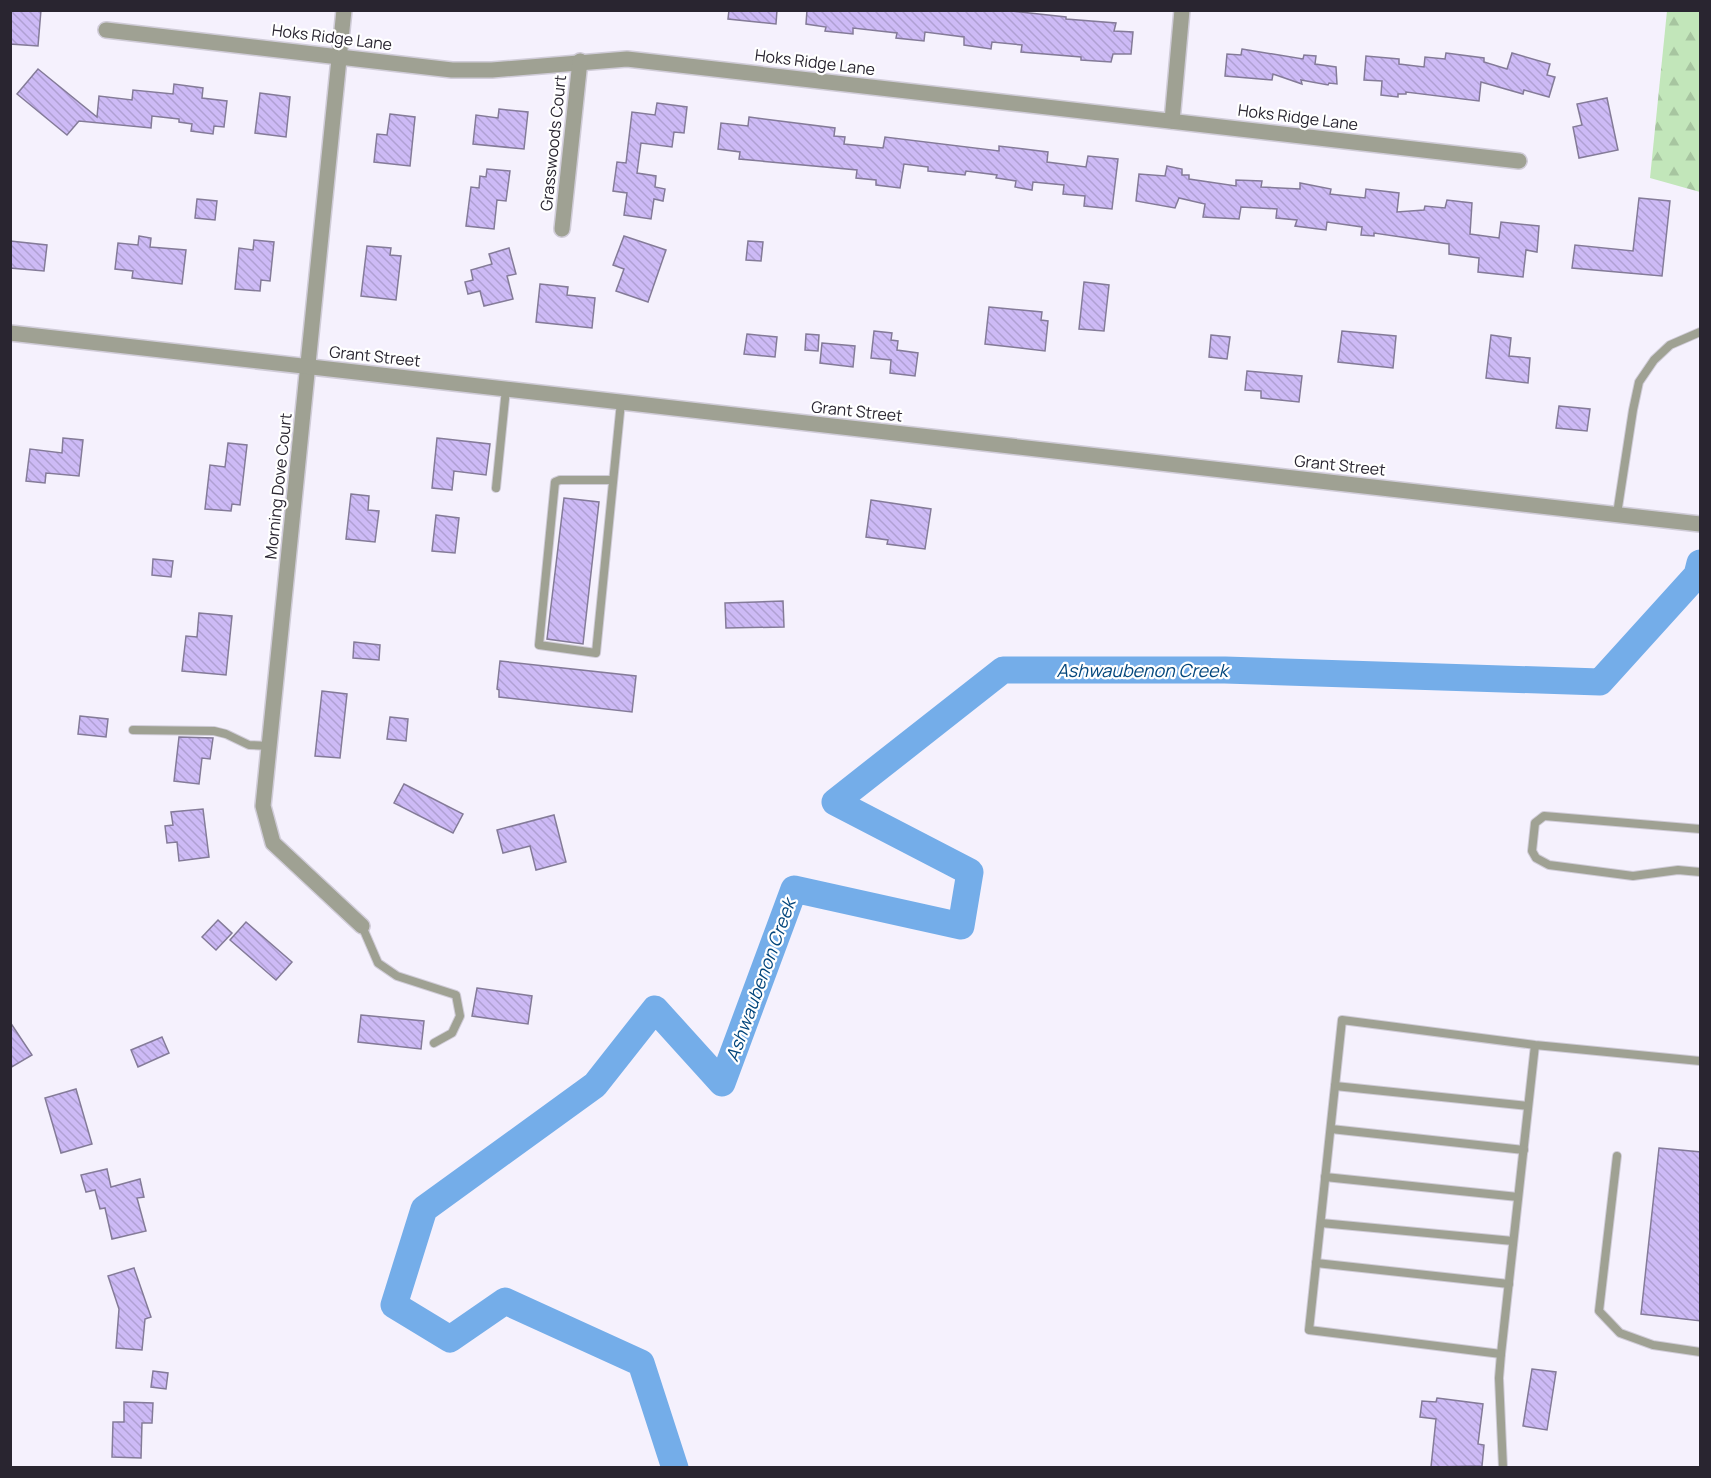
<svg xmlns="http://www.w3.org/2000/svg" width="1711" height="1478" font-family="Manrope,sans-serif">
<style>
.forest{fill:url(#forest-firs)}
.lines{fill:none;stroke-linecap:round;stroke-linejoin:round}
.river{stroke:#74ade9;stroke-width:27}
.building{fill:url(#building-back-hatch);stroke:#847b98;stroke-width:1.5}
.service-casing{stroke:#d0ccd8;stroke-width:10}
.minor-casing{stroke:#d0ccd8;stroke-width:18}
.tertiary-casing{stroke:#d0ccd8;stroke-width:18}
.service{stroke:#9fa193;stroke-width:8}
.minor{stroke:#9fa193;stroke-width:15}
.tertiary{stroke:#9fa193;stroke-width:15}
.labels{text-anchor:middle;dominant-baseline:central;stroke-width:4.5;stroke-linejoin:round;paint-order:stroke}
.street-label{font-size:16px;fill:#292530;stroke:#fff}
.water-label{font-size:18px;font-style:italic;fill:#03467c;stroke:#fff}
</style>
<defs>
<pattern id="forest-firs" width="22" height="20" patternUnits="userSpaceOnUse" patternTransform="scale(1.5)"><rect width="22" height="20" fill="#c2e6ba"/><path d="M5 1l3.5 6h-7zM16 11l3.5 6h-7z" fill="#a7c5a0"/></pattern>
<pattern id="building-back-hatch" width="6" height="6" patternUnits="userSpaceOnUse" patternTransform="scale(1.5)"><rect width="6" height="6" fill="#cdbaf6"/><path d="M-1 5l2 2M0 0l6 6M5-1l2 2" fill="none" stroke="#b0a0d3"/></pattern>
</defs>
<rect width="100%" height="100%" fill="#f5f1fd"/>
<path class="forest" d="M1667,11H1700V192L1650,178Z"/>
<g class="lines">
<path class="river" d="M675,1468L641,1363L505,1301L450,1339L394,1305L424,1209L595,1085L655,1009L722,1083L794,889L961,926L970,872L835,802L1003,670H1225L1600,682L1697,575L1700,563"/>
</g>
<g class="building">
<path d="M10,10H41L38,46L10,44Z"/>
<path d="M729,10H777L776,24L728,19Z"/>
<path d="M807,10H1003L1066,17V19L1116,23L1114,31L1133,32L1131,54H1113L1111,62L1081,60V57L1021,52L1022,45L992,42L991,49L964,45V37L925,32L924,41L896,38L897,33L853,28V34L825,31L826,27L806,24Z"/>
<path d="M1242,49L1303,59L1304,55L1316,56L1315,64L1336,67L1337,84L1329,83L1328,85L1301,80L1302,84L1273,74L1272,80L1225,76L1227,54L1241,55Z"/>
<path d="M1446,53L1484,58V62L1507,69L1512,53L1550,64L1547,75L1555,77L1549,97L1524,90L1523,94L1481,82L1479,101L1406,92V94H1398V97L1381,95L1382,81L1364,80L1366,56L1399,59V64L1424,67L1425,57L1445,59Z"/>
<path d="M38,69L97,117L99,96L132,100L133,90L173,94L174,84L203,88L202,98L227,101L224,127L214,126L213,134L191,131L192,124L179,122V119L152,116L151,128L79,121L67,135L17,94Z"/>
<path d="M260,93L290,97L286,137L255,133Z"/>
<path d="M1607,98L1618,150L1579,158L1573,127L1582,125L1577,104Z"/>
<path d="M657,103L687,107L684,133L674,132L672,147L641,143L637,173L656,176L655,187L665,189L663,201L654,199L651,219L624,215L627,193L613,191L617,162L626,163L632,112L655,115Z"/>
<path d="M499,109L528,112L524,149L473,144L476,115L498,118Z"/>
<path d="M390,114L415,117L410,166L374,162L377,134L387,135Z"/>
<path d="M749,117L835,128L834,136L845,137L844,144L883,148L885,137L999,151V146L1048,152L1047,162L1086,167L1088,156L1118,159L1112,209L1084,206L1085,196L1063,194L1064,185L1033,182L1032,190L1015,187L1016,181L996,178L997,175L966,171L965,175L928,171V167L904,164L900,188L876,185V180L856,178L857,170L739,159L740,152L718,149L721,123L748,126Z"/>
<path d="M1167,166L1182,169V175H1189V179L1236,186V180L1262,181L1261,187L1300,189V183L1331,189L1330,194L1365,198L1366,189L1399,193L1397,212L1424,210L1425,206L1445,208L1447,200L1472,203L1470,234L1499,238L1501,222L1539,226L1537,252L1526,250L1523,277L1478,272L1479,258L1449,254V244L1374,233V236L1361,235L1362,227L1327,222L1326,230L1295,226L1297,220L1276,218L1277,209L1241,207L1239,219L1203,217L1205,204L1179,198L1175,208L1136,201L1139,174L1165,176Z"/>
<path d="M487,169L510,171L506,201L497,200L494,229L466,226L471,187L479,188L480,176L486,177Z"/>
<path d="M1639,198L1670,201L1662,276L1572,268L1575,245L1633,251Z"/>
<path d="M197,199L217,201L215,220L195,218Z"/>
<path d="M139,236L151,238L150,247L186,250L182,284L132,278L133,271L115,269L118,243L138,245Z"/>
<path d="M624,236L666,250L648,302L616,291L624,269L613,265Z"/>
<path d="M254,240L274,242L270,281L261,280L260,291L235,289L239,248L253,250Z"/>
<path d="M10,241L47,245L44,271L10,268Z"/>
<path d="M748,241L763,242L761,261L746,260Z"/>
<path d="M367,246L391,248L390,255L401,256L396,300L361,296Z"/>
<path d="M509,248L516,274L507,276L513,299L484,306L480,291L468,294L465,282L473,280L471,270L492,264L489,254Z"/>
<path d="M1084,282L1109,285L1104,331L1079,329Z"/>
<path d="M540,284L568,287L567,295L595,298L592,328L536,322Z"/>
<path d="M989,307L1042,312L1041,320L1048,321L1045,351L985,344Z"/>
<path d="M874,331L892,333L891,340L898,341L897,350L918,353L915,376L890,373L891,360L871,358Z"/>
<path d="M1342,331L1396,336L1393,368L1338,362Z"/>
<path d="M747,334L777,337L775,357L744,354Z"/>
<path d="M806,334L819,335L818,351L805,350Z"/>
<path d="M1211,335L1230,337L1227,359L1209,357Z"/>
<path d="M1491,335L1511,338L1509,356L1530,358L1528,383L1486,378Z"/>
<path d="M822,343L855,346L853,367L820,363Z"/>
<path d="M1247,371L1302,376L1299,402L1261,398V391L1245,390Z"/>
<path d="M1559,406L1590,409L1587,431L1556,428Z"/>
<path d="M63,438L83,440L79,476L46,473L45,483L26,481L30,449L62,453Z"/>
<path d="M437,438L490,444L486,475L454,471L452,490L432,488Z"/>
<path d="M228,443L247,445L240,505L232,504L231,511L205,509L210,465L225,467Z"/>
<path d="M351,494L369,496L368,510L379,511L375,542L346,539Z"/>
<path d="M564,498L599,502L583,644L547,639Z"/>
<path d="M871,500L931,509L925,549L887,544L888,540L866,537Z"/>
<path d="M436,515L459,518L455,553L432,551Z"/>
<path d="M153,559L173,561L171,577L152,575Z"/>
<path d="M783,601L784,627L726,628L725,603Z"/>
<path d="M199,613L232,616L226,675L182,671L186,636L197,637Z"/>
<path d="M354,642L380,645L379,660L353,658Z"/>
<path d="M500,661L636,676L632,712L499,697V690L497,689Z"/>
<path d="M322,691L347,694L340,758L315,756Z"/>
<path d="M80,716L108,719L106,737L78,734Z"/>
<path d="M390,717L408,719L406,741L387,739Z"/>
<path d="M179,737L213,738L210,759L202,758L199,784L174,781Z"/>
<path d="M404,784L463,814L453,833L394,803Z"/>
<path d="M203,809L209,857L179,861L177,842L167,843L165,826L173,825L171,812Z"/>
<path d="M554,815L566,862L536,870L530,846L503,853L497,830Z"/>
<path d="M218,920L232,933L216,950L202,937Z"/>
<path d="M246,922L292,962L276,980L230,940Z"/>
<path d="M477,988L532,996L528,1024L472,1016Z"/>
<path d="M361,1015L424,1021L421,1049L358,1042Z"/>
<path d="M10,1022L32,1055L10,1068Z"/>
<path d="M162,1037L169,1053L138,1067L131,1050Z"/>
<path d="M76,1089L92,1144L61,1153L45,1098Z"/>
<path d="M1659,1148L1701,1152V1321L1641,1314Z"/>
<path d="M107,1169L111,1187L140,1179L144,1197L137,1198L146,1231L112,1239L105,1208L100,1209L95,1190L86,1192L81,1175Z"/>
<path d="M134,1268L151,1317L145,1319L142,1350L116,1348L119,1309L108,1276Z"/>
<path d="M1532,1369L1556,1372L1547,1430L1523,1426Z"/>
<path d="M153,1371L168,1373L166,1389L151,1387Z"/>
<path d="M1437,1398L1483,1404L1478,1444L1484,1445L1482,1466L1431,1467L1436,1419L1420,1417L1422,1401L1436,1402Z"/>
<path d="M124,1402L153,1403L152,1423H142L141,1458L112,1457L113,1422H124Z"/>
</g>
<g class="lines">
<g class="service-casing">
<g id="service">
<path d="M613,480H560L555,482L539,645L596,653L621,402"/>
<path d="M496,488L506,389"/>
<path d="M1617,514L1633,410L1639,382L1654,360L1670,345L1700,332"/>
<path d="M133,730L214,731L226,734L249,745L269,746"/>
<path d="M1700,829L1544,816L1535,823L1532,851L1536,858L1549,865L1633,876L1678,870L1700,872"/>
<path d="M362,926L378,963L397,976L456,995L460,1016L452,1033L434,1043"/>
<path d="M1535,1045L1501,1354L1309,1330L1342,1020L1535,1045L1700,1061"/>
<path d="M1335,1086L1528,1106"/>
<path d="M1331,1129L1524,1150"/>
<path d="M1617,1156L1599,1311L1620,1333L1653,1345L1700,1352"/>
<path d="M1325,1177L1518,1197"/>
<path d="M1321,1223L1513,1241"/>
<path d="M1316,1263L1509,1284"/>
<path d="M1501,1354L1499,1378L1503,1468"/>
</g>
</g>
<g class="minor-casing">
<g id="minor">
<path d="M344,10L263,806L273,843L362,926"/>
<path d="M106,30L452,70H492L627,59L1519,161"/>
<path d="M1172,121L1182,10"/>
<path d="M562,229L580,61"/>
</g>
</g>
<g class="tertiary-casing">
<path id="tertiary" d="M10,333L1700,524"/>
</g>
<use href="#service" class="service"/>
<use href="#minor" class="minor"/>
<use href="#tertiary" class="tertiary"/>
</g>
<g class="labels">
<g class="street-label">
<text transform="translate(332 37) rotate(7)">Hoks Ridge Lane</text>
<text transform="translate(815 62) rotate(7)">Hoks Ridge Lane</text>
<text transform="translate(1298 117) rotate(7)">Hoks Ridge Lane</text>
<text transform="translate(553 143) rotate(-84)">Grasswoods Court</text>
<text transform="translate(375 356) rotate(6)">Grant Street</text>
<text transform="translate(857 411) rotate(6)">Grant Street</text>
<text transform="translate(1340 465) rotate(6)">Grant Street</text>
<text transform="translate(278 486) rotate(-84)">Morning Dove Court</text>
</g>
<g class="water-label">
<text x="1142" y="670">Ashwaubenon Creek</text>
<text transform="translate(760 980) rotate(-70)">Ashwaubenon Creek</text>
</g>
</g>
<rect width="1711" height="1478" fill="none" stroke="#292530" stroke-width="24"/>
</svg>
